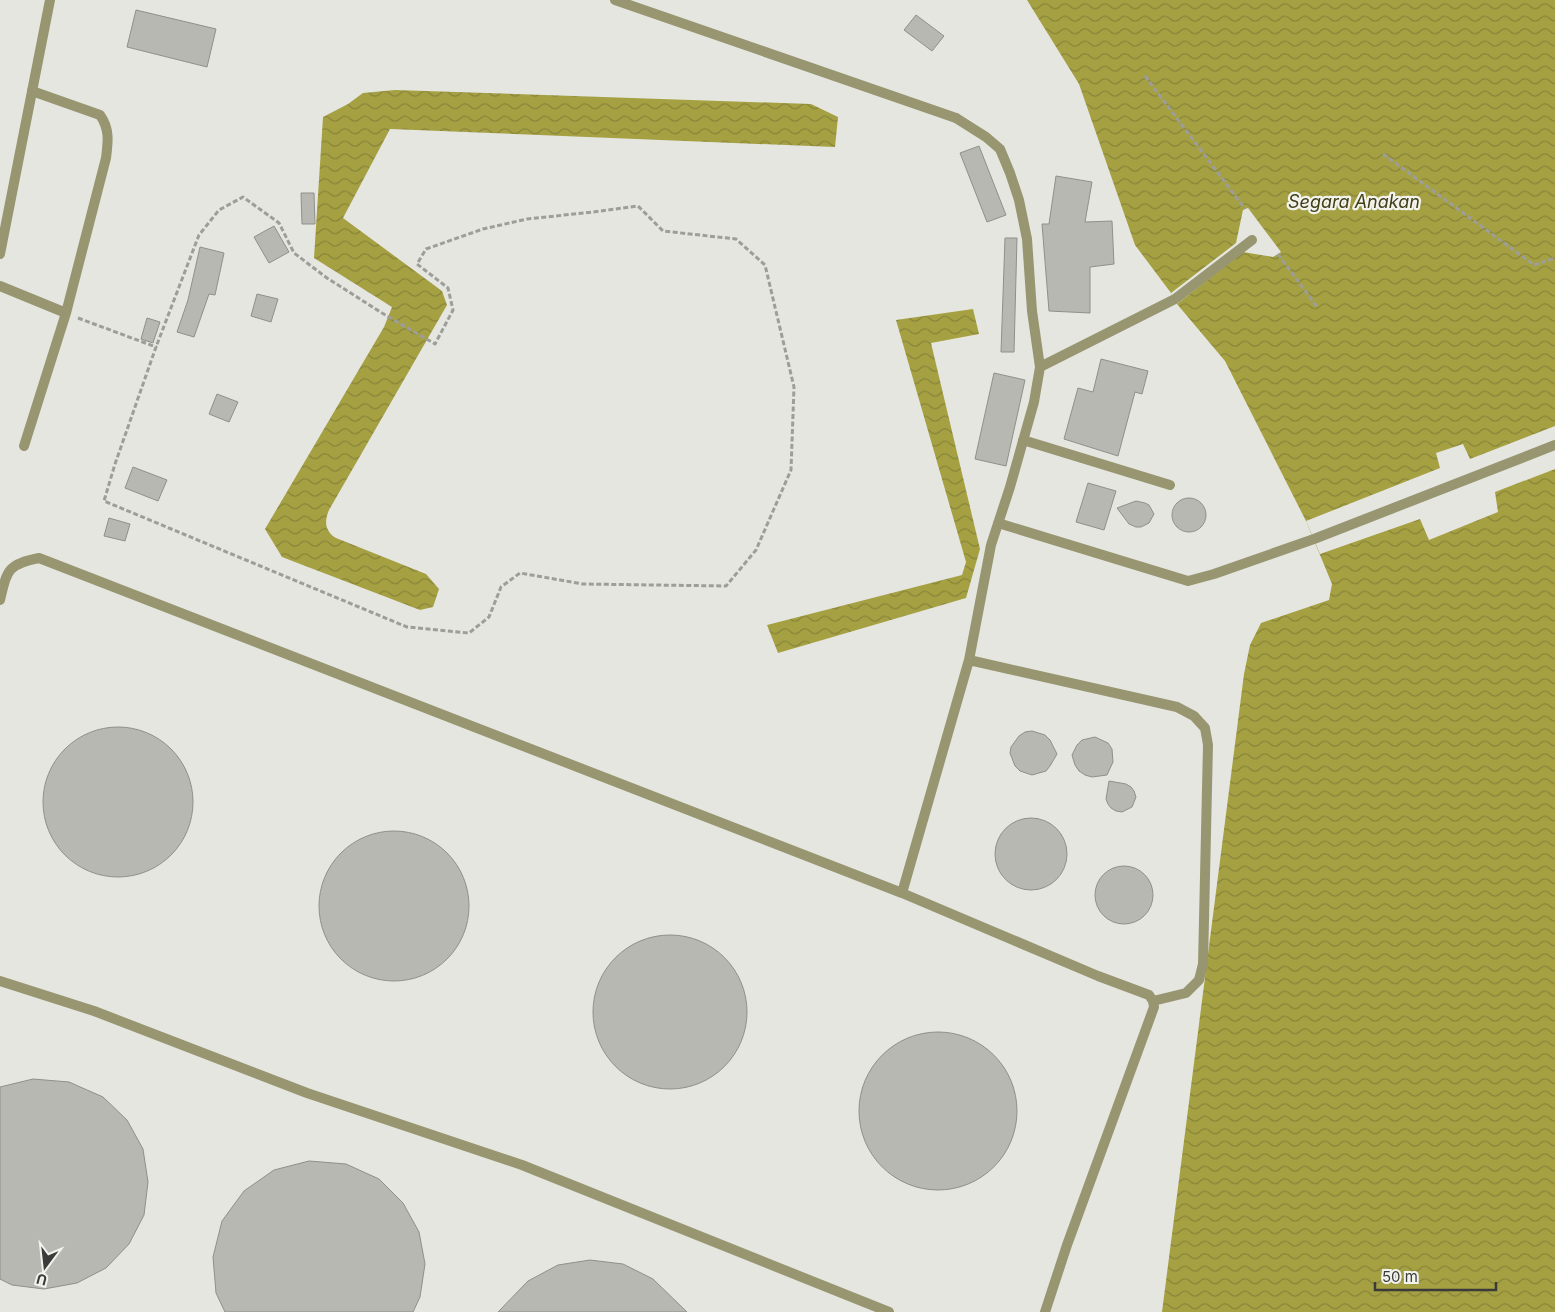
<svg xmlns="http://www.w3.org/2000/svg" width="1555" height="1312" viewBox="0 0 1555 1312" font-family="Inter,sans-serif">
  <defs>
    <pattern id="water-waves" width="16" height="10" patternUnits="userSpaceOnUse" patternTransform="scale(1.25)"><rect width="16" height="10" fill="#a5a143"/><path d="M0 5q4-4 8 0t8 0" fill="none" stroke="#888439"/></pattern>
  </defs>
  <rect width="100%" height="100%" fill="#e6e6e1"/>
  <!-- water -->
  <path fill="url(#water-waves)" d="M1027,0h528v1312h-393l82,-638 6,-29 11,-22 68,-23 3,-16 -26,-63 -81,-160 -48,-57 -6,-11 -36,-48 -56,-161z
    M395,90l416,14 27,13 -3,30 -445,-18 -47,89 99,73 5,14 -118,205c-5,12 -4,21 7,28l90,36 13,15 -6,18 -13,3 -138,-53 -17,-28 119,-202 8,-20 -78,-49 9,-141 25,-13 15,-11z
    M973,309l6,25 -48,9 49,206 -14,49 -188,55 -11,-28 195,-50 4,-13 -70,-242z"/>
  <!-- pier -->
  <path fill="#e6e6e1" d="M1248,208l33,44 -8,5 -30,-5 -66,52 -6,-11 65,-50 7,-33z
    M1555,426v43l-60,23 3,20 -69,28 -9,-21 -100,35 -14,-33 134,-53 -4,-15 27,-9 7,15z"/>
  <!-- building -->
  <path fill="#b8b8b3" stroke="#8f8f8b" d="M136,10l80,19 -9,38 -80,-20z
    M916,15l28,21 -12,15 -28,-21z
    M979,146l27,69 -19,7 -27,-69z
    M1056,176l36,6 -7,40 27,-1 2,43 -24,3v46l-41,-2 -7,-87h7z
    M301,193h13l1,31h-13z
    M274,226l15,26 -20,11 -15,-26z
    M1005,238h12l-3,114h-13z
    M200,247l24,6 -9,42 -6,-1 -15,43 -17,-5 11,-32z
    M257,294l21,5 -7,23 -20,-6z
    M147,318l13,4 -7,21 -12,-4z
    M1101,359l47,12 -6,23 -7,-2 -17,64 -54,-17 14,-51 15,4z
    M994,373l31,7 -19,86 -31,-7z
    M217,394l21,8 -9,20 -20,-8z
    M133,467l34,13 -9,21 -33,-13z
    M1088,483l28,8 -12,39 -28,-8z
    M1172 515a17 17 0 1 1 34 0a17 17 0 1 1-34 0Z
    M1136,501l9,2 4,2 5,9 -5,9 -8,4h-5l-7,-3 -12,-16z
    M109,518l21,6 -5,17 -21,-5z
    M43 802a75 75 0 1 1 150 0a75 75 0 1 1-150 0Z
    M1032,731l13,4 5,5 7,14 -7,12 -4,5 -14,4 -12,-4 -5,-5 -5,-13 1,-6 8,-11 6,-4z
    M1095,737l13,6 4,6 1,13 -6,13 -15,2 -7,-2 -6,-4 -4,-6 -3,-10 5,-10 5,-5z
    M1109,781l17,3 5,3 3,4 2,6 -4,10 -10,5 -6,-1 -5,-3 -3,-4 -2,-5z
    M995 854a36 36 0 1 1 72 0a36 36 0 1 1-72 0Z
    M319 906a75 75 0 1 1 150 0a75 75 0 1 1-150 0Z
    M1095 895a29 29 0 1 1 58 0a29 29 0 1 1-58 0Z
    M593 1012a77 77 0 1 1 154 0a77 77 0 1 1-154 0Z
    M859 1111a79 79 0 1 1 158 0a79 79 0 1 1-158 0Z
    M33,1079l36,3 34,15 24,23 16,29 5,33 -4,33 -15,29 -23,24 -29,15 -33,6 -32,-4 -12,-6v-192z
    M309,1161l37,3 33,15 24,24 16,29 6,32 -5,33 -7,15h-188l-9,-19 -3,-36 9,-36 22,-30 30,-21z
    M590,1260l33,4 30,15 34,33h-189l30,-31 30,-16z"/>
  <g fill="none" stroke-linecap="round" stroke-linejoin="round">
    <!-- path -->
    <path stroke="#9d9d99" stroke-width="3" stroke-dasharray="5 2.5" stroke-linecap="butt" d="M1145,76l100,133
      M1383,154l151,111 21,-7
      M1278,254l39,53
      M78,318l78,29 -41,117 -11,37 303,126 62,6 20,-16 12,-30 19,-14 63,11 143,2 30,-36 35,-80 3,-83 -29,-122 -29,-26 -73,-8 -25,-25 -45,6 -66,7 -44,10 -57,20 -9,15 31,24 5,22 -18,34 -53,-31 -55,-35 -33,-25 -15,-30 -36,-26 -24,13 -20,25 -43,112"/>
    <!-- lane -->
    <path stroke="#979671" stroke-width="10" d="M0,286l66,27
      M1040,367l135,-68 77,-59
      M1023,440l147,45
      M24,446l42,-133 40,-155c2,-16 4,-29 -6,-43l-68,-24
      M998,523l190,58 26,-7 100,-35 241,-94
      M0,600c7,-29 7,-36 39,-42l863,335 196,83 51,19 4,6 1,6 -87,238 -22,67
      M969,660l208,47 17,9 11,12 3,17 -5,219 -4,16 -13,13 -33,8
      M902,893l67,-233 22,-115 19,-58 24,-85 6,-35 -8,-56 -5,-72 -8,-39 -9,-27 -10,-24 -14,-12 -30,-19
      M0,981l94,30 213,82 215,72 367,147"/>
    <!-- street -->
    <path stroke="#979671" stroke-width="10" d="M615,0l341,118
      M0,254l50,-254"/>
  </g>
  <g text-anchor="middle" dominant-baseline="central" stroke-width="4.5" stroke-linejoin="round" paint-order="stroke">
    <!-- water labels -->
    <g font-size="18" font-style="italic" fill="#424018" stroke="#f3f3ee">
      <text x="1354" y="201">Segara Anakan</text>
    </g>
  </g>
  <!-- north arrow -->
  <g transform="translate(45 1267) rotate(195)" stroke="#f3f3ee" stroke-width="4" paint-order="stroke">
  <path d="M0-4L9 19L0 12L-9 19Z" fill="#3b3b39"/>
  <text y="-8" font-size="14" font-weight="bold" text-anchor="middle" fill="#3b3b39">U</text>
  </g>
  <!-- scale -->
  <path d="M1375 1282v8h121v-8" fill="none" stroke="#3b3b39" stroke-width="2.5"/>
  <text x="1382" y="1282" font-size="15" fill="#3b3b39" stroke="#f3f3ee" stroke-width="4" paint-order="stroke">50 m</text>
</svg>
